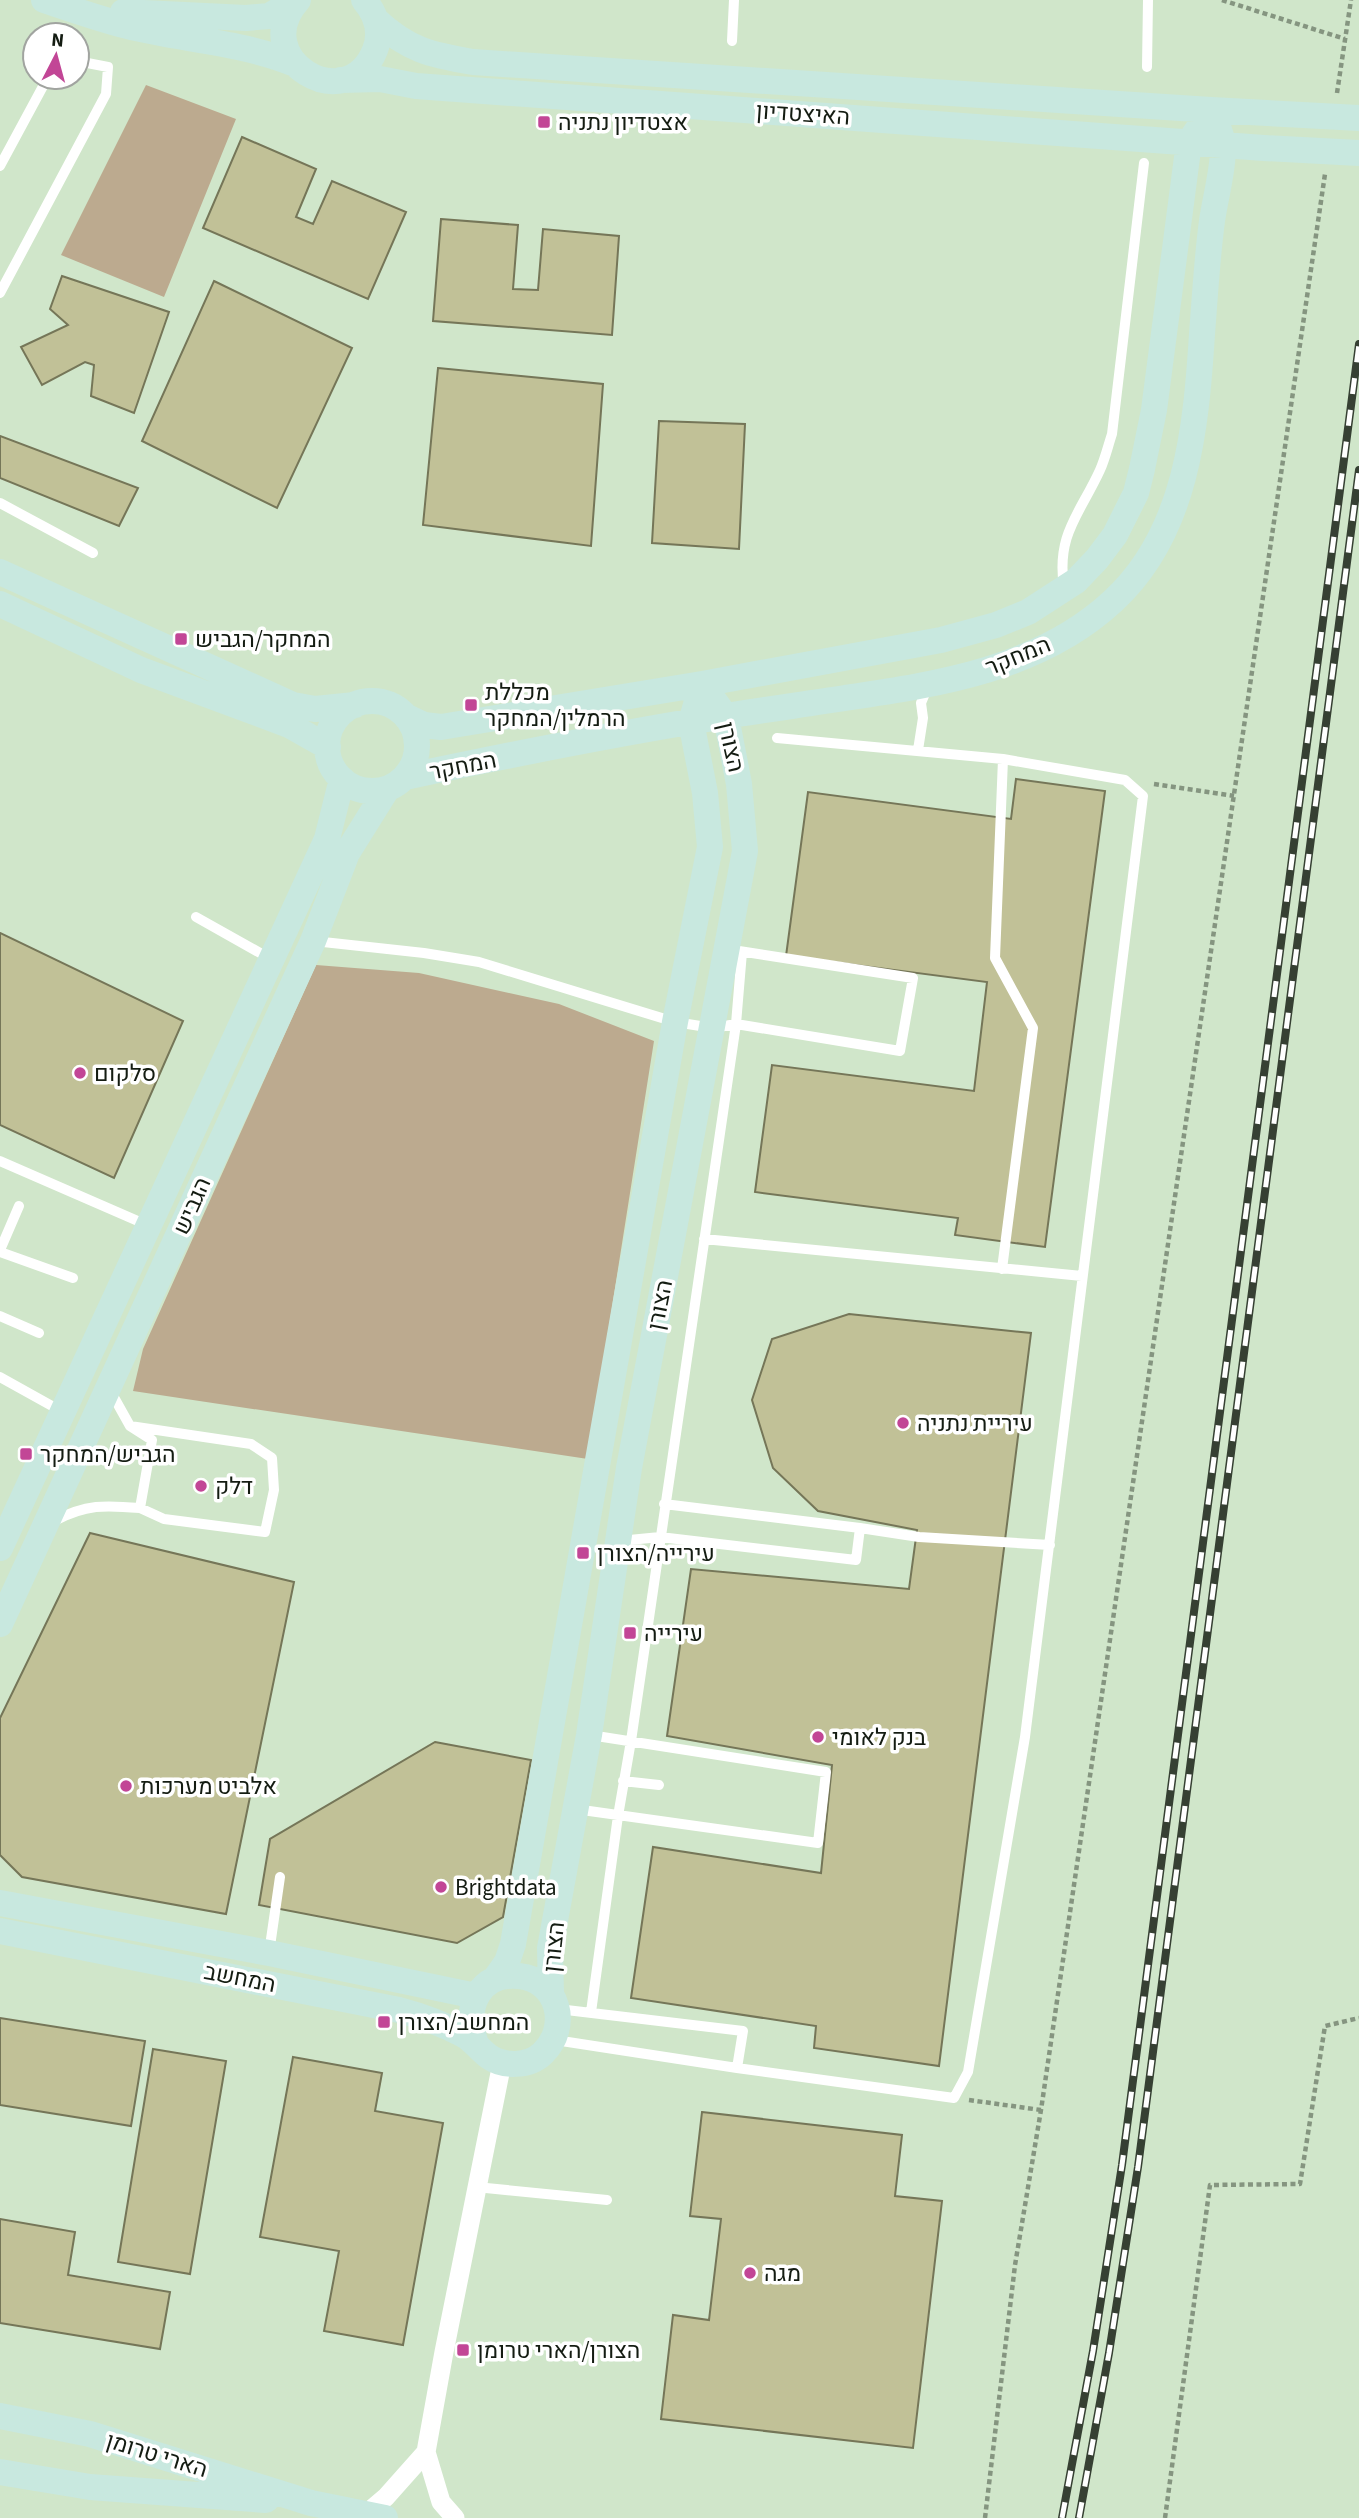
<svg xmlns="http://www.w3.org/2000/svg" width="1359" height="2518" viewBox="0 0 1359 2518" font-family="'Source Sans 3',Heebo,sans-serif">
  <rect width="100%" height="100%" fill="#d0e6ca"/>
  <!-- green -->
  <path fill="#bcaa8f" d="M146,85l90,34 -72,178 -103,-42z
    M316,965l103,8 140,31 95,37 -66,418 -455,-68 10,-42z"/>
  <!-- building -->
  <path fill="#c1c197" stroke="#757658" stroke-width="2" d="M242,137l74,32 -20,48 17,7 19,-43 74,31 -38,87 -165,-71z
    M441,219l77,6 -5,64 25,1 5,-61 76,7 -7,99 -179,-14z
    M62,276l107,36 -35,101 -43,-17 3,-31 -9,-3 -43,23 -21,-38 47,-22 -18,-16z
    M214,281l138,67 -75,160 -135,-67z
    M438,368l165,16 -12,162 -168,-21z
    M659,421l86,3 -6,125 -87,-6z
    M0,436l138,52 -19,38 -119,-48z
    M1016,779l89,12 -60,456 -90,-12 3,-17 -203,-26 17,-127 202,26 13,-109 -201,-26 22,-164 203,27z
    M0,933l183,88 -69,157 -114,-53z
    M849,1314l182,19 -92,733 -125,-18 2,-22 -185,-28 22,-151 168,26 11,-108 -165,-29 24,-167 218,20 8,-59 -99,-19 -45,-43 -21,-68 20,-61z
    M90,1533l204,49 -68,332 -204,-37 -22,-22v-137z
    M435,1742l96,18 -28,157 -46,26 -198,-38 11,-66z
    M0,2018l145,23 -14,85 -131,-21z
    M153,2049l73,12 -36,213 -72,-12z
    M293,2057l89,16 -7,38 68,12 -40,222 -79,-14 15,-80 -79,-14z
    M702,2112l200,23 -7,61 47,5 -29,247 -252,-29 12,-104 36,5 12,-101 -31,-3z
    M0,2219l75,13 -7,43 102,17 -10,57 -160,-26z"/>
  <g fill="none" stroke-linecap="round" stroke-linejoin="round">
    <!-- path -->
    <path stroke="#859580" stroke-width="4.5" stroke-dasharray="5 3.5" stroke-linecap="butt" d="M1222,0l123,39
      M1337,93l14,-93
      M1154,784l80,12
      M969,2100l72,10
      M985,2518l30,-253 26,-155 284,-1936
      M1165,2518l45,-333 90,-1 25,-158 34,-8"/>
    <!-- lane -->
    <path stroke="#fff" stroke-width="10" d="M732,41l2,-41
      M1147,67l1,-67
      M0,166l48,-89
      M0,293l106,-199 2,-27 -31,-6
      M0,503l93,50
      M1064,587c-8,-53 16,-73 36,-117 5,-11 8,-24 12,-36l32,-271
      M918,750l5,-32 -2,-15 7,-17
      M196,917l73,41
      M314,941l110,12 55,9 196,60 38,6 23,-4 164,27 13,-73 -174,-27
      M0,1161l147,64
      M704,1239l378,37
      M0,1250l19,-44
      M0,1252l73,26
      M1002,1269l31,-241 -38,-70 8,-199
      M0,1316l39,17
      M0,1377l61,34
      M130,1426l121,18 21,14 2,32 -9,42 -101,-13 -24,-11
      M54,1521c32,-17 51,-16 86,-13l12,-68 -22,-14 -19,-34
      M860,1528l59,9 131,8
      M619,1541l41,-4 196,23 4,-32 -196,-24
      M623,1781l36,4
      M575,1809l243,34 8,-71 -236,-37
      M269,1953l11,-76
      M591,2012l27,-196 13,-75 105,-717 6,-72
      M555,2040l182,28 6,-37 -185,-22
      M737,2068l217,30 14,-26 57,-335 118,-941 -18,-16 -122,-21 -226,-21
      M476,2187l131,13"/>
    <!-- street -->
    <path stroke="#fff" stroke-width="19" d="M366,2514l20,-17 40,-45
      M455,2518l-14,-16 -15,-50 18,-100 58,-289"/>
    <!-- secondary -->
    <path stroke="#c8e8df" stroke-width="26" d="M44,0c27,9 55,19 83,26 55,14 115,16 168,38
      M298,0c-52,58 49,120 77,50 7,-18 1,-36 -11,-50
      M123,12l123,6 23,-2 27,-16
      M376,20c32,30 55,35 97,42l738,48 148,8
      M341,80l39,-1 36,7 848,62 95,5
      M0,572l293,133 22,4 40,-4
      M0,604l141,66 148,55 39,22
      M327 746a45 45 0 1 1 90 0a45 45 0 1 1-90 0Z
      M407,717l17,8 17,2 261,-43 239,-44 55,-15 32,-13 48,-31 21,-22 18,-24 21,-42 6,-24 12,-59 35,-268 22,-32
      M405,777c94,-20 189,-39 284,-55 52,-9 104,-16 156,-24 94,-14 195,-29 268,-97 74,-68 83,-173 89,-267 3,-38 5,-76 10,-113 3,-22 12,-54 11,-75 0,-11 -8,-25 -12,-36
      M0,1548l327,-709 15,-60
      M0,1624l313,-683 34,-88 40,-64
      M0,1903l269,50 207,43
      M0,1931l399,79c23,6 44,14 65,25 10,6 15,14 24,21 15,11 41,11 55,-3 27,-26 16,-73 -24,-77 -40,-4 -55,31 -44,65
      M495,1979l12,-17 6,-18 162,-922 35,-175 -5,-54 -14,-71 11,-38
      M551,1994l-1,-46 39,-213 40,-267 116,-617 -6,-67 -13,-67 -24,-33
      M0,2416l90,18 221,69 74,15
      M0,2472l90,15 176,13"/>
    <defs>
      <path id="rail" d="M1062,2518l31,-167 29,-186 237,-1821
        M1079,2518l30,-165 29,-186 221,-1697"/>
    </defs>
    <!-- rail casing -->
    <use href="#rail" stroke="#364033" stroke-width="8"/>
    <!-- rail -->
    <use href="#rail" stroke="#fff" stroke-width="5" stroke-dasharray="16" stroke-linecap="butt"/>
  </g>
  <!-- markers -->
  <g fill="#c24696" stroke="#fff" stroke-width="2.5">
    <rect x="537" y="115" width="14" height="14" rx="3.5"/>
    <rect x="174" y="632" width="14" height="14" rx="3.5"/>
    <rect x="464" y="698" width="14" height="14" rx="3.5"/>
    <circle cx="80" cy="1073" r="7"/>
    <circle cx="903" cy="1423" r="7"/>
    <rect x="19" y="1447" width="14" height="14" rx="3.5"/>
    <circle cx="201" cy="1486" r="7"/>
    <rect x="576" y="1546" width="14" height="14" rx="3.5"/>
    <rect x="623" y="1626" width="14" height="14" rx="3.5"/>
    <circle cx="818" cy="1737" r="7"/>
    <circle cx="126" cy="1786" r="7"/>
    <circle cx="441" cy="1887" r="7"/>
    <rect x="377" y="2015" width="14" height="14" rx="3.5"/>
    <circle cx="750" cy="2273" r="7"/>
    <rect x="456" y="2343" width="14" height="14" rx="3.5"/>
  </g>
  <g text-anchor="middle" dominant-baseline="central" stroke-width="7" stroke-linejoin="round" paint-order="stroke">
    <!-- street labels -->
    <g font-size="23" fill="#141c12" stroke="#fff">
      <text transform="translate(803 114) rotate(4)">האיצטדיון</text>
      <text transform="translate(1018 656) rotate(-22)">המחקר</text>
      <text transform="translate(731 747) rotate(77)">הצורן</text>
      <text transform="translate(463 766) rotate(-11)">המחקר</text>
      <text transform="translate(192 1206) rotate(-66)">הגביש</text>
      <text transform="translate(660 1305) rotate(-79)">הצורן</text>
      <text transform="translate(554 1947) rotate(-84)">הצורן</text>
      <text transform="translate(240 1978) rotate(11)">המחשב</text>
      <text transform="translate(157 2455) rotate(17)">הארי טרומן</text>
    </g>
    <!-- poi labels -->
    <g font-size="23" fill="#141c12" stroke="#fff" text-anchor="start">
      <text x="558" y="122">אצטדיון נתניה</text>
      <text x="195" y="639">המחקר/הגביש</text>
      <text x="485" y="692">מכללת<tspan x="485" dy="26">הרמלין/המחקר</tspan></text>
      <text x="94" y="1073">סלקום</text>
      <text x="917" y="1423">עיריית נתניה</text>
      <text x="40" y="1454">הגביש/המחקר</text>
      <text x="215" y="1486">דלק</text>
      <text x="597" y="1553">עירייה/הצורן</text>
      <text x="644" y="1633">עירייה</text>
      <text x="832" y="1737">בנק לאומי</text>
      <text x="140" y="1786">אלביט מערכות</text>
      <text x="455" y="1887">Brightdata</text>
      <text x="398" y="2022">המחשב/הצורן</text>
      <text x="764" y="2273">מגה</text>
      <text x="477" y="2350">הצורן/הארי טרומן</text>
    </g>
  </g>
  <!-- north arrow -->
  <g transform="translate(56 56) rotate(6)"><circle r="33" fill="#ffffff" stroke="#a1a4a0" stroke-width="2"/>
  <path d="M0-5L12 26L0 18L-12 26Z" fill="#c24696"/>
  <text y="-10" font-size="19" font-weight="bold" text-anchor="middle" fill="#141c12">N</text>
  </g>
</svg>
